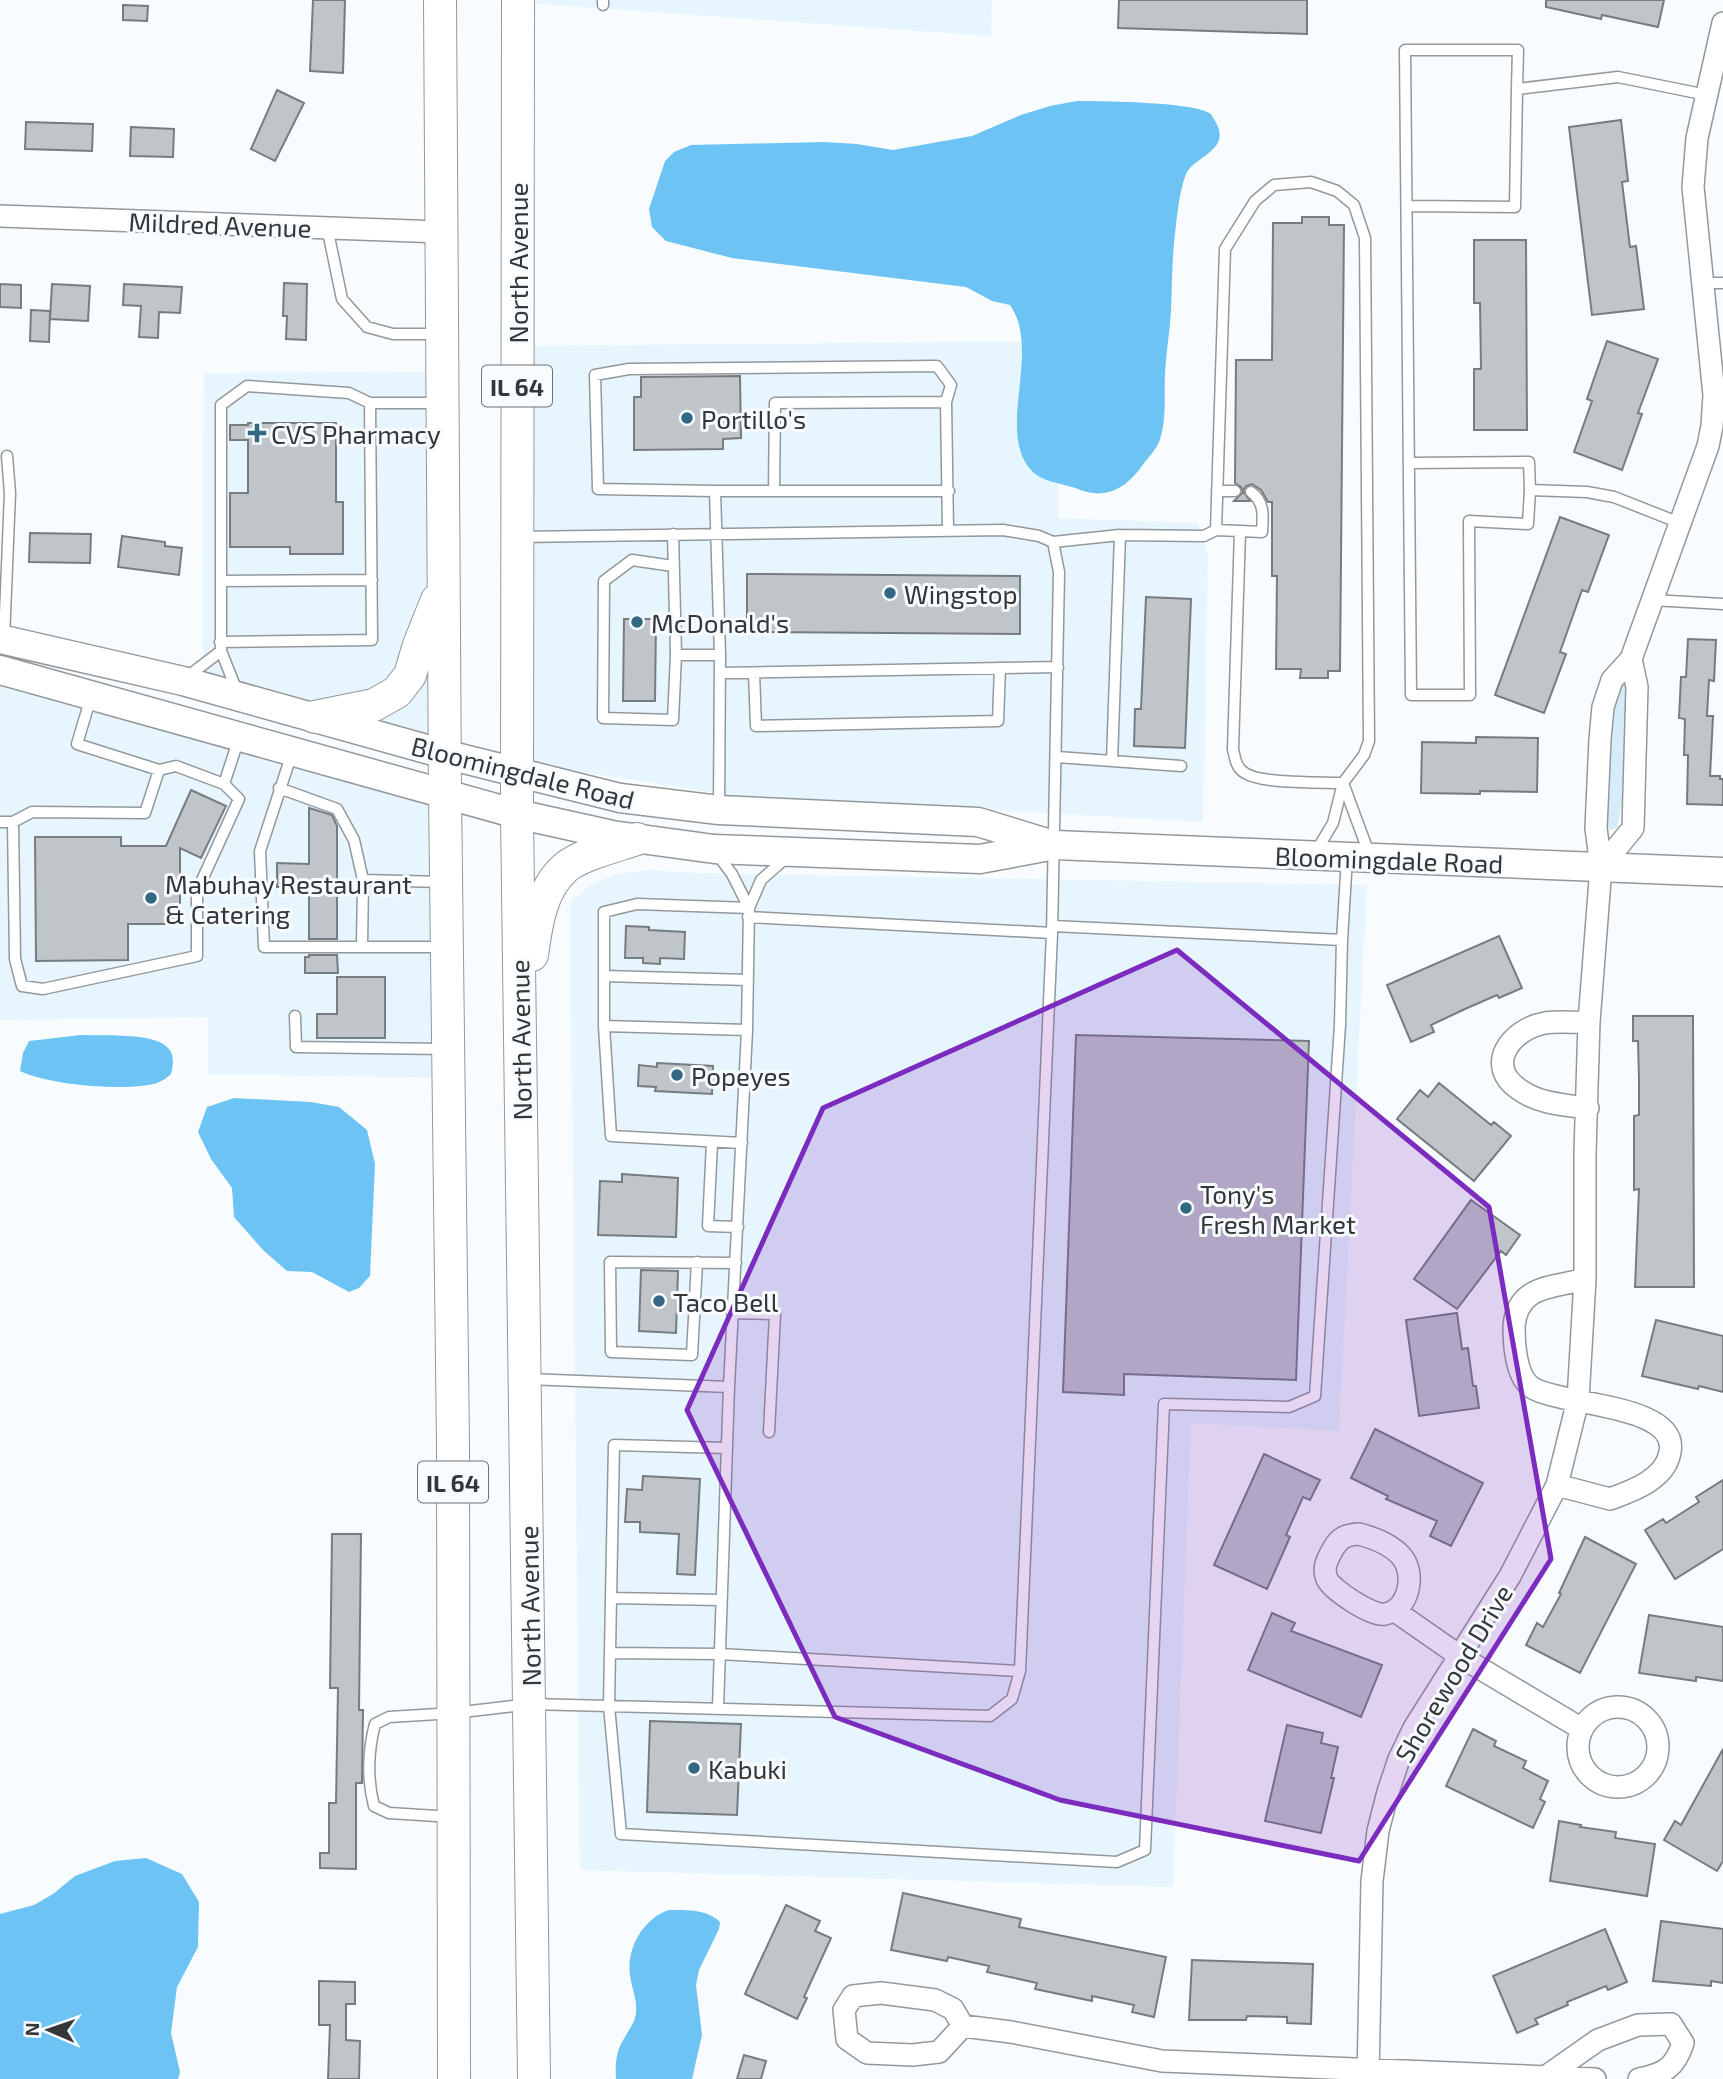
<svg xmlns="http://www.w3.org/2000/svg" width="1723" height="2079" viewBox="0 0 1723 2079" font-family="'Exo 2',sans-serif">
  <rect width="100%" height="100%" fill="#f8fcfe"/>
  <!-- built -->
  <path fill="#e7f5fe" d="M525,0h467l-1,36 -466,-33z
    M1060,341l-2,177 140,5 10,33 -5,266 -467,-26 -212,-33 -1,-417z
    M435,372l3,373 -235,-72 1,-300z
    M0,682l439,120 4,276 -235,-4v-57l-208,3z
    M650,870l45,3 672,12 -28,546 -148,-8 -18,464 -593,-17 -10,-968 19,-16 27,-12z"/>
  <!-- green -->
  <path fill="#d7ecf9" d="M1621,679l7,2 -6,122 -5,25 -7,2 -3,-4 5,-115z"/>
  <!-- water -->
  <path fill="#6dc3f4" d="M1077,101c23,0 115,1 132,12 3,1 4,5 6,8 18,29 -21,35 -29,53 -8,21 -9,46 -12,68 -2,23 -2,45 -3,68 -1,21 -5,42 -6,63 -1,22 2,48 -6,69 -3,7 -10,15 -15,21 -16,24 -37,38 -66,26 -13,-5 -34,-7 -44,-16 -41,-38 9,-121 -24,-168l-18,-4 -26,-14 -234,-29 -66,-17 -14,-14 -3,-18 16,-48 9,-9 17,-7 133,-3 33,2 36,6 79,-14 49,-21 29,-9z
    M81,1035c20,1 74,-3 87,13 7,7 5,18 3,26 -4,4 -9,7 -14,9 -29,9 -109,2 -137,-12l3,-18 6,-12z
    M234,1098l77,4 28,5 28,23 8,34 -5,112 -11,12 -10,4 -37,-20 -25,-1 -24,-21 -29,-33 -2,-29 -21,-29 -13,-27 9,-25z
    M146,1858l36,16 17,28 -1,45 -21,40 -6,46 9,39 -2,7h-178v-165l34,-9 19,-11 22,-18 40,-15z
    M669,1910c17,0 38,-1 51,12l-1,7 -20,41 -3,15 6,50 -10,44h-76c-1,-15 0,-29 9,-42 3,-6 8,-12 10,-19 4,-15 -3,-28 -5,-43 -4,-27 14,-57 39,-65z"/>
  <!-- building -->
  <path fill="#bfc5c9" stroke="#777c80" stroke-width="2" d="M313,0h32l-2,73 -33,-2z
    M1119,0h188v34l-189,-6z
    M1546,0h118l-6,27 -56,-12 -1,4 -55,-12z
    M123,5l25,1 -1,15 -24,-1z
    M277,90l27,13 -29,58 -24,-12z
    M1621,120l7,61 -6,1 8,65 6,-1 8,63 -52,6 -23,-188z
    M26,122l67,2 -1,27 -67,-2z
    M131,127l43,2 -1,28 -43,-1z
    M1302,217h27v8h15l-4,446h-12v7h-28l1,-9h-25l1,-93h-5v-74h-4l-7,-12 -9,-6 -6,2 -3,5 7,10h-16l9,-9 -2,-5 -6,-4 1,-123h36l1,-137h29z
    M1474,240h52l1,190h-53v-61h7l-1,-66h-6z
    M284,283l23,1 -1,56 -20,-1 1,-23h-4z
    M0,284l21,1v23l-21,-1z
    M52,284l38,2 -2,35 -38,-2z
    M124,284l58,3 -2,26 -21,-1 -1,26 -19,-1 2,-31 -18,-1z
    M31,310l19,1 -1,31 -19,-1z
    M1607,341l51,18 -20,54 4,1 -20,56 -48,-18 18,-51 -5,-2z
    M740,376l1,62 -18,1v10l-89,1v-53h7v-20z
    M248,423h88v79h7v52h-53v-7h-60v-54h18v-53h-18v-15h18z
    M1560,517l49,18 -21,57 -6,-2 -22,62 6,2 -22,59 -49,-18z
    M30,533l61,1 -1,29 -61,-1z
    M122,536l43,6v4l17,2 -3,27 -61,-8z
    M747,574l273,2v58l-273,-2z
    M1146,597l45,2 -6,149 -51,-2 1,-37h6z
    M624,619h32l-1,82h-32z
    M1688,639l28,1 -2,41 -5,-1 -2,36h6l-3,60h10v3h3v26l-36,-1 1,-49h-4l1,-36 -6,-1 2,-41h5z
    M1476,737l62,1 -1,54 -57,-1v3l-59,-1 1,-51 54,1z
    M191,790l35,16 -25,52 -21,-10v76h-52v36l-92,1 -1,-124h86v9h45z
    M309,808l23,7 5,11v113h-28v-52h-32v-24l32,1z
    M626,926l23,1v3l36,2 -1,27 -24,-1v6l-17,-1v-5h-18z
    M1499,936l23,52 -23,10 -2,-3 -32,14 -34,16 3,7 -23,10 -24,-57z
    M309,955h28l1,18h-33v-16h4z
    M337,977h48v61h-68v-24h20z
    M1633,1016h60l1,271h-59l4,-98 -5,1v-74l5,-1v-35l-1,-39h-5z
    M1076,1035l233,6 -13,339 -172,-6v21l-61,-3z
    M657,1063l56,3 -1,28 -57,-3 1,-4 -18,-1 1,-21 18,2z
    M1439,1083l52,42 3,-3 17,14 -37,45 -77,-62 23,-29 8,7z
    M622,1174l56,4 -2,59 -78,-2 2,-54 22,1z
    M1471,1200l49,35 -14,20 -5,-4 -44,58 -43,-30z
    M641,1270l37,1 -2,62 -37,-2z
    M1457,1313l5,36 6,-1 5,38h3l3,22 -60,8 -13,-96z
    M1656,1320l67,16v56l-24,-6 -1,3 -56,-13z
    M1375,1429l108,54 -32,63 -21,-10 7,-15 -51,-22 2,-3 -37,-18z
    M1264,1454l56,26 -10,20 -7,-3 -17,38 4,2 -23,52 -53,-24z
    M643,1476l57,3 -5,96 -18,-1 2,-40 -39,-2v-10h-15l2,-33 15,1z
    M1723,1480v69l-48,30 -30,-49 18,-11 3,4 33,-21 -3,-5z
    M332,1534h29l-2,176h4l-1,73h-6v86l-36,-1v-15h9v-50h7l2,-115h-8z
    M1585,1537l51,27 -56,109 -54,-28 11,-22 6,4 18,-33 -2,-1z
    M1272,1613l23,10 -4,8 91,34 -21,52 -113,-47z
    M1649,1615l74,12v54l-27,-4v4l-57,-8z
    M650,1721l91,3 -4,91 -90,-3z
    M1287,1725l36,8 -2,10 17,4 -7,31h3l-13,55 -56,-12z
    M1473,1729l23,12 -2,5 32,15 -3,7 25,13 -8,18 5,3 -12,26 -87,-42z
    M1723,1749v112l-6,10 -53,-31 11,-19 6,4z
    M1559,1821l22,4 -1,2 36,5 -1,6 40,6 -8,52 -97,-15z
    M903,1893l118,26 -2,8 147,30 -12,60 -22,-5 2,-7 -42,-9v5l-57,-12 2,-6 -50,-11 2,-6 -41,-9 -1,4 -56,-11z
    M786,1905l34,16 -5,10 16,7 -27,59 3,1 -10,21 -52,-25z
    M1661,1921l62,8v54l-12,-2v5l-58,-5z
    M1605,1929l22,53 -19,8 -2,-4 -39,16 1,3 -33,14 3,5 -21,9 -24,-57z
    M1192,1960l121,4 -2,60 -24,-1v-6l-40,-1 -1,4h-57z
    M319,1981l36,1v22h-9v36l14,1 -1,38h-31l2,-54h-11z
    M744,2055l22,6 -5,18h-24z"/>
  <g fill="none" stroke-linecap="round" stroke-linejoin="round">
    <defs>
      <path id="lane" d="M603,5v-5
        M1407,206l108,1 2,-118
        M327,227l15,72 25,28 26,7h48
        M1702,283h21
        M1409,463l120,-1 1,28
        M715,491h234
        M774,491l1,-88 171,-1
        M1217,491h18
        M1680,523l-66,-26 -27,-5 -57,-2 -2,34 -59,-3 1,174h-59l-6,-645h113l-1,39 101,-12 89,18
        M1216,530l24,1 -7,218c2,9 3,19 12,24 16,11 76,9 98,10
        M1240,531l22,1c1,-15 3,-30 -11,-40
        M673,534l3,121 -3,65 -70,-2 1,-137 28,-21 41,6
        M1053,542l67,-7 84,1 12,-6 9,-281 30,-48 19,-16 37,-3 26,9 17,14 11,33 4,503 -5,14 -21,28 -10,40 -18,30
        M221,581l151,-1
        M1652,600l71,4
        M4,639l6,-146 -3,-37
        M220,642l152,-2 -2,-237
        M676,655h44
        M720,673l338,-6
        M754,673l2,53 242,-5 2,-53
        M187,677l34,-26
        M237,691l-16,-40v-246l26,-19 102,7 21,10h69
        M292,753l-32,98 4,96h180
        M1057,757l124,9
        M1112,761l8,-226
        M159,770l17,-4 48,18 15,-46
        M1343,783l27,73
        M279,788l58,21 17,31 9,40
        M719,809l1,-154 -5,-164 -117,-2 -3,-114 34,-6 308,-3 14,19 -5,17 2,128
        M0,822h13l19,-10 113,1 14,-43 -82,-26 14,-47
        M13,822l2,137 7,27 21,3 154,-33v-65l42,-92 -15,-15
        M717,854l15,20 17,34
        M748,917l304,16
        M1053,926l289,14
        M362,947l1,-67 80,2
        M604,976l144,4
        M295,1016l1,31 149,2
        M604,1026l143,4
        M712,1142l-4,84 30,1
        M742,1143l-131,-7 -7,-110v-114l33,-8 112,4
        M697,1262l-5,93 -81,-3 -1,-90 126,1
        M732,1313l43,1 -6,118
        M528,1379l201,8 18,-357 2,-122 12,-28 26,-23
        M611,1598l3,-153 113,3
        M721,1600l-110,-2 -2,108 12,128 496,28 28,-12 19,-446 125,3 26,-11 25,-371 2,-85 5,-82
        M610,1653l110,1 300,17
        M718,1708l11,-321
        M452,1817l-63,-4 -15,-7c-7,-26 -6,-56 1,-82l14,-7 65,-4 76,-9 460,12 22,-17 8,-28 32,-738 7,-361 -6,-30 -14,-6 -36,-6 -484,7"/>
      <path id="street" d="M0,216l441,16
        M1601,867l32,-39 4,-141 -6,-28
        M1588,1108c-23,-3 -48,-4 -68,-18 -37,-24 -9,-61 25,-67 14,-2 30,0 44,-1
        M1557,1485l53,14c22,-8 56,-20 60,-47 9,-49 -112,-46 -139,-65 -15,-11 -17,-42 -17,-60 3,-43 40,-39 71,-48
        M1359,1534c15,4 33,11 43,23 14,17 7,53 -17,57 -12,3 -53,-24 -58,-35 -5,-11 1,-21 6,-30 7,-12 13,-14 26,-15z
        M1395,1611l66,46 121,72
        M1578 1747a40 40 0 1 1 80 0a40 40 0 1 1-80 0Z
        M881,1993l54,7 18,9 10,17 -24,26 -27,3 -45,-2 -20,-14 -3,-29 9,-14z
        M963,2026l48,6 151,29 433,18
        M1548,2075l50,-35 40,-15 33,-1 12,19c-8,25 -19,31 -44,36
        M1368,2079l4,-198 6,-50 10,-39 11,-33 15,-31 96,-152 47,-91 21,-85 7,-121v-126l4,-131 12,-155 -5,-39 4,-89 3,-32 9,-27 19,-21 77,-213 4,-20 2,-31 -21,-208 4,-49 26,-115"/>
      <path id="secondary" d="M0,639l183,42 261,73 176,44 99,12 259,12 72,22
        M0,670l517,144 95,21 102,14 266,10 75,-14 668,27"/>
      <path id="primary" d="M440,0l5,792 8,652 1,635
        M518,0l-1,814 17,1265
        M315,717l59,-12 23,-13 13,-17 9,-30 18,-45
        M532,955c4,-30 9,-66 33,-87 16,-14 52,-22 72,-29"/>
    </defs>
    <!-- lane casing -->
    <use href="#lane" stroke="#93989c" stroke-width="13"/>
    <!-- street casing -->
    <use href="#street" stroke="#93989c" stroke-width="24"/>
    <!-- secondary casing -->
    <use href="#secondary" stroke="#93989c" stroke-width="31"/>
    <!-- primary casing -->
    <use href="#primary" stroke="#93989c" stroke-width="34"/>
    <!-- lane -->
    <use href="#lane" stroke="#fff" stroke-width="10"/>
    <!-- street -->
    <use href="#street" stroke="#fff" stroke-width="21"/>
    <!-- secondary -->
    <use href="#secondary" stroke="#fff" stroke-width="28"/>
    <!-- primary -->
    <use href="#primary" stroke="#fff" stroke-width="32"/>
  </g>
  <!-- marked area -->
  <path fill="#7b2cbf" fill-opacity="0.2" stroke="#7b2cbf" stroke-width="5" stroke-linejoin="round" d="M1177,950l312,257 62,352 -192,302 -299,-61 -225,-83 -148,-307 136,-302z"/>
  <!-- markers -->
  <g fill="#346784" stroke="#f8fcfe" stroke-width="2.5">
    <circle cx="687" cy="418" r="7"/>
    <path d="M253.5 422.5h7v7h7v7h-7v7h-7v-7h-7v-7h7z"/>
    <circle cx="890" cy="593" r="7"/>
    <circle cx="637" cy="622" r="7"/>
    <circle cx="151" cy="898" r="7"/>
    <circle cx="677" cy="1075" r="7"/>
    <circle cx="1186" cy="1208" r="7"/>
    <circle cx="659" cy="1301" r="7"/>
    <circle cx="694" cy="1768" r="7"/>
  </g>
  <g text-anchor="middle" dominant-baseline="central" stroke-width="6" stroke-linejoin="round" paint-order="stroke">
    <!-- shield labels -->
    <g fill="#f8fcfe" stroke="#6f7173" stroke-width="2">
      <rect x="482" y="365.5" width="70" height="41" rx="5"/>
      <rect x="418" y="1461.5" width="70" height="41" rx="5"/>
    </g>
    <g font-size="24" font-weight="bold" fill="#343638">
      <text x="517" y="386">IL 64</text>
      <text x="453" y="1482">IL 64</text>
    </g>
    <!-- street labels -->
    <g font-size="26" fill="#343638" stroke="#f8fcfe">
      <text transform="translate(220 224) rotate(2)">Mildred Avenue</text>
      <text transform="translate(517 263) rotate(-90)">North Avenue</text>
      <text transform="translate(523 772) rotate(14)">Bloomingdale Road</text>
      <text transform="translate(1389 859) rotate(2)">Bloomingdale Road</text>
      <text transform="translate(520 1040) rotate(-91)">North Avenue</text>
      <text transform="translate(529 1606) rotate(-91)">North Avenue</text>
      <text transform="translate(1453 1673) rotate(-59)">Shorewood Drive</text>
    </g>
    <!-- poi labels -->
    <g font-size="26" fill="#343638" stroke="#f8fcfe" text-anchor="start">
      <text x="701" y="418">Portillo's</text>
      <text x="271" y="433">CVS Pharmacy</text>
      <text x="904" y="593">Wingstop</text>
      <text x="651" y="622">McDonald's</text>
      <text x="165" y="883">Mabuhay Restaurant<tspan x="165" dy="30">&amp; Catering</tspan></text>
      <text x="691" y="1075">Popeyes</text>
      <text x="1200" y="1193">Tony's<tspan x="1200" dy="30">Fresh Market</tspan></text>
      <text x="673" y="1301">Taco Bell</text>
      <text x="708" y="1768">Kabuki</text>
    </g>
  </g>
  <!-- north arrow -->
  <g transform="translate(49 2030) rotate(272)" stroke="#f8fcfe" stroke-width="5" paint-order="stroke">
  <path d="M0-5L12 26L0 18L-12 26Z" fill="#343638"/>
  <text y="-10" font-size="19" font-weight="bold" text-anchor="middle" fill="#343638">N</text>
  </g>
</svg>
